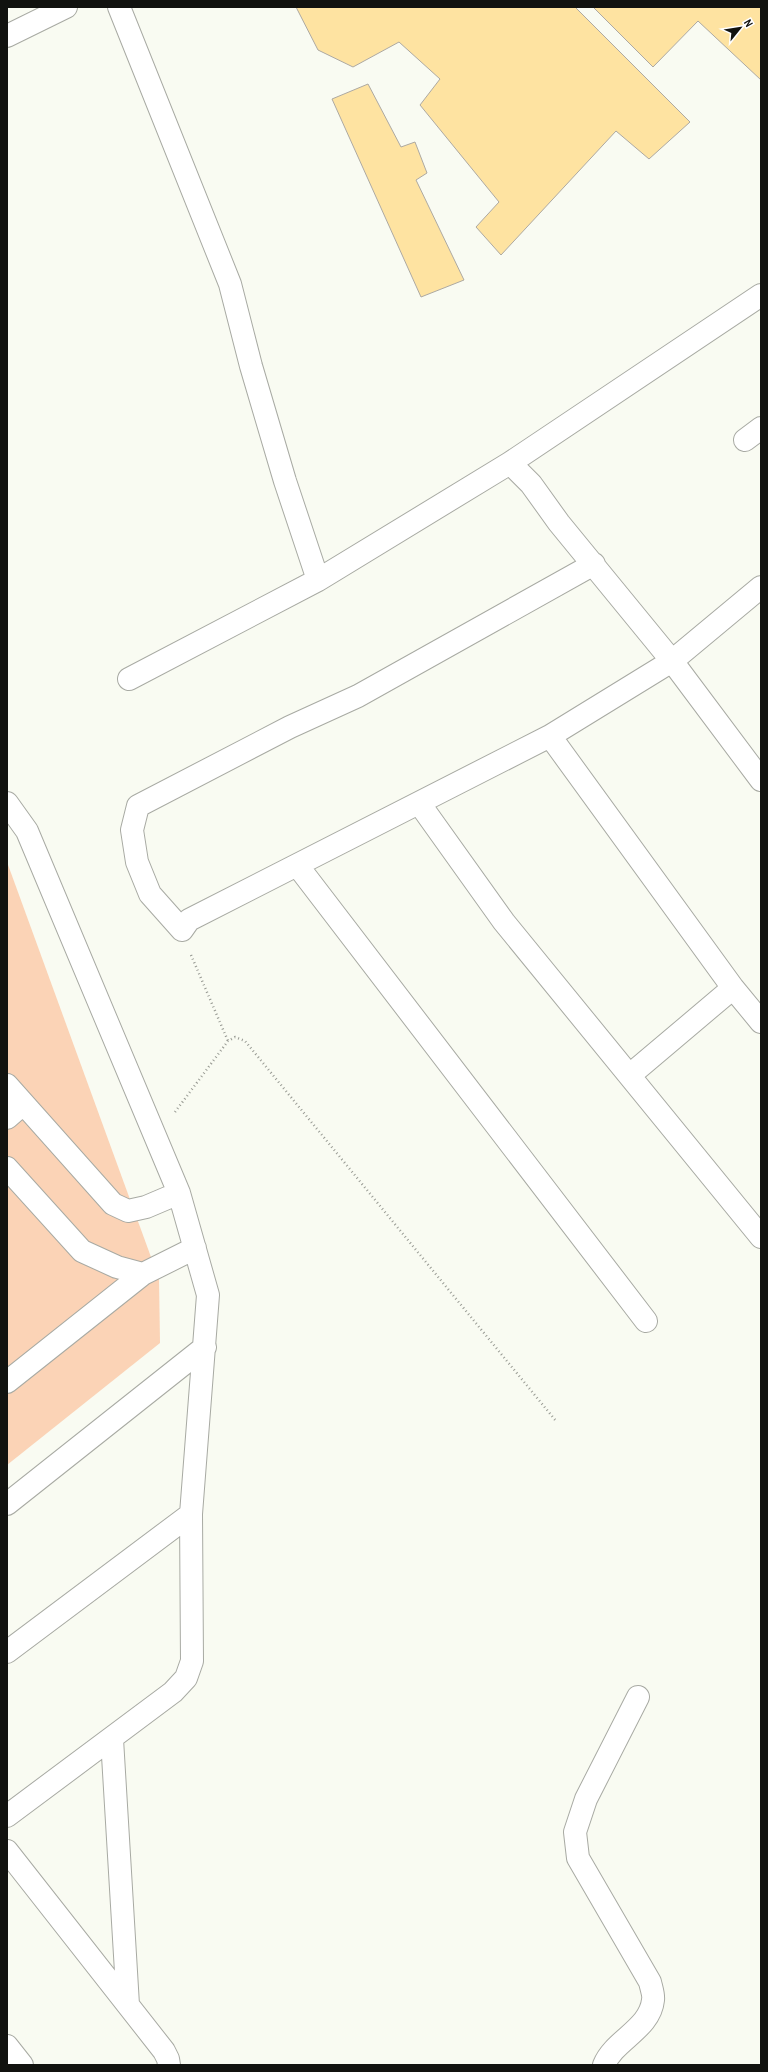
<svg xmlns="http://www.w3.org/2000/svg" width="768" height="2072" viewBox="0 0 768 2072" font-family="'Archivo Narrow',sans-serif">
  <rect width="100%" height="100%" fill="#f9fbf2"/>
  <!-- green -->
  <path fill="#fbd3b6" d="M7,862l152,417 1,64 -153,122z"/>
  <!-- building -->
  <path fill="#fee3a1" stroke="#ada9a2" d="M296,7h279l115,115 -41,37 -33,-28 -115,124 -25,-28 23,-25 -79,-97 20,-26 -41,-37 -46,25 -35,-17z
    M593,7h168v73l-63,-59 -45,46z
    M368,84l33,63 14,-5 12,31 -11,7 48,100 -43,17 -89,-198z"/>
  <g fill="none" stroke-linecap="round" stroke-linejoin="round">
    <defs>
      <path id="minor" d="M119,7l111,277 21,82 34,115 33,99 -189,99
        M7,36l59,-29
        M761,295l-251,168 21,21 28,39 113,138 89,119
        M745,440l16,-12
        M318,580l192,-117
        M761,587l-89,74 -122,75 183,252 28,34
        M550,736l-361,184 -7,10 -32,-36 -13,-32 -5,-32 6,-24 152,-79 68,-31 236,-132
        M7,803l20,28 152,362 29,102 -17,219 1,147 -6,17 -13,14 -166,124
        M419,803l85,119 257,315
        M297,865l349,456
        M630,1075l103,-87
        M7,1085l106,119 15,7 18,-4 33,-14
        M7,1118l16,-14
        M7,1168l75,83 35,16 26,7
        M7,1382l136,-108 52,-26
        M7,1504l198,-157
        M7,1652l184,-138
        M112,1739l16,266
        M7,1851l157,200 4,8 1,6
        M7,2046l15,19
        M604,2065c10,-25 46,-36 49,-65 1,-5 -2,-13 -3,-18l-72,-124 -3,-26 11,-33 52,-102"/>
    </defs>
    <!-- minor casing -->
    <use href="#minor" stroke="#a8aaa3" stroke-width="24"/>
    <!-- path -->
    <path stroke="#999b94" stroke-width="2.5" stroke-dasharray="1 3" stroke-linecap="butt" d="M191,955l37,86
      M175,1112l53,-71 7,-4 10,4 311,380"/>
    <!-- minor -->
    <use href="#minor" stroke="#fff" stroke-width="22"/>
  </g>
  <!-- border -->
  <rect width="768" height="2072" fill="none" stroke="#11120f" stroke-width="16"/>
  <!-- north arrow -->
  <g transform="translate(740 28) rotate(60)" stroke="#ffffff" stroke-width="3" paint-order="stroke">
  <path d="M0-3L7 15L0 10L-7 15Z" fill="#11120f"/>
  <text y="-6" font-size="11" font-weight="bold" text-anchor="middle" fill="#11120f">N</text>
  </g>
</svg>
